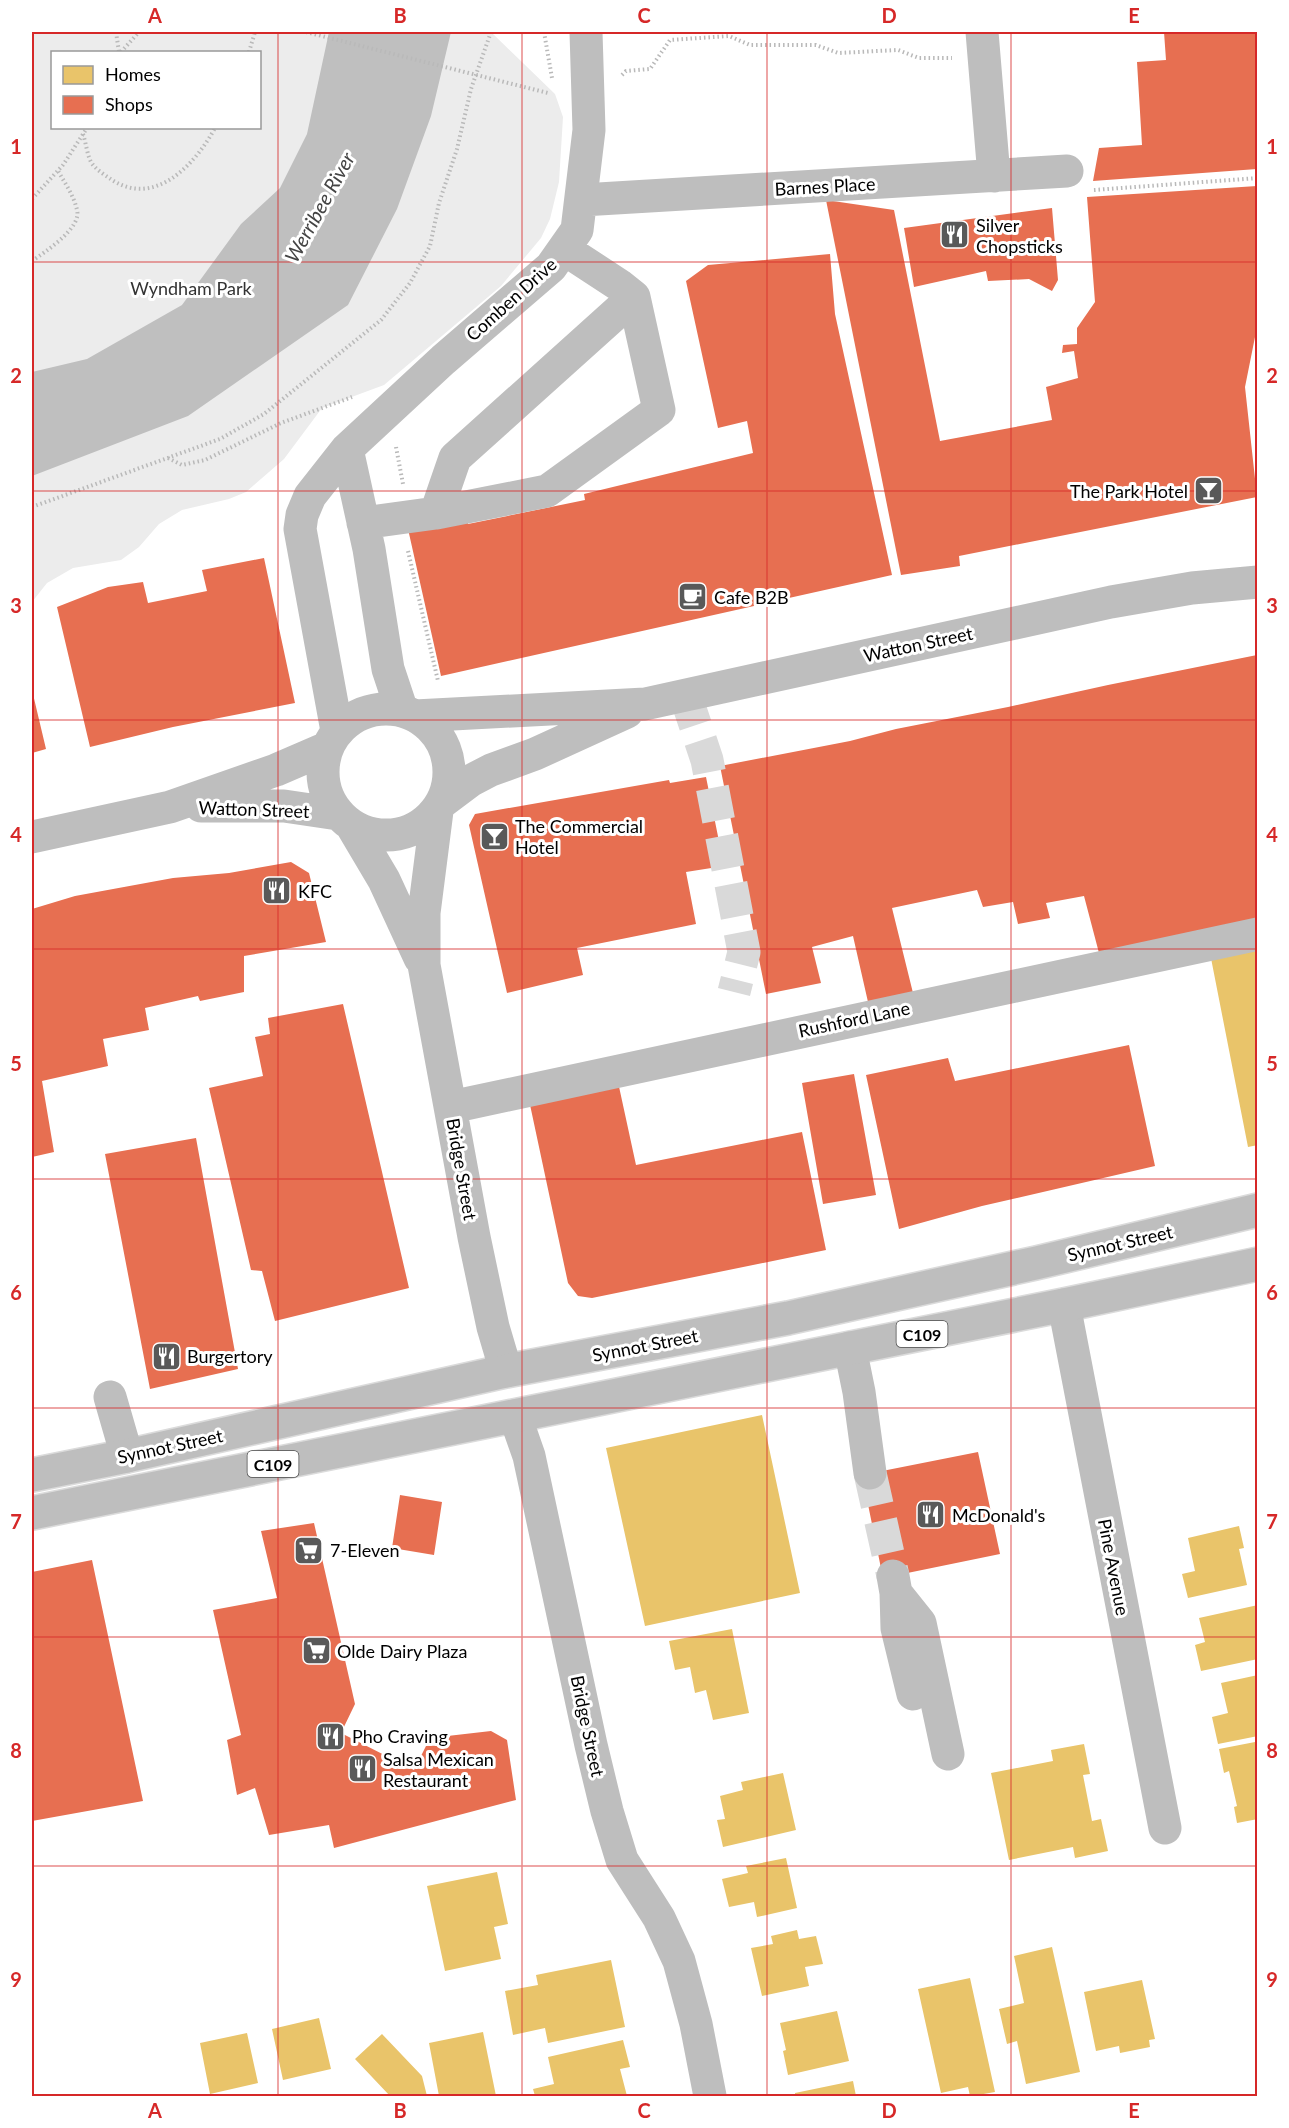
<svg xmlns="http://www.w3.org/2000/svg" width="1289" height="2128" viewBox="0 0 1289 2128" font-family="Lato,sans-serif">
  <rect width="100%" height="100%" fill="#fff"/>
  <!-- green -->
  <path fill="#ececec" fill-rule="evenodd" d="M32,32h459l64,62 8,23 -4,65 -9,37 -9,19 -40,48 -117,99 -62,23 -38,51 -38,33 -17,7 -47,11 -23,14 -20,23 -18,13 -48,8 -26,15 -15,19zM52,52h208v76h-208z"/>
  <!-- water -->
  <path fill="#bfbfbf" d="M329,32h122l-20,84 -34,93 -49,96 -160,111 -156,60v-104l55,-13 95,-54 59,-81 39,-36 27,-54z"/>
  <!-- homes -->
  <path fill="#e9c46a" d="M1258,939v206l-10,2 -39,-199z
    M762,1415l38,178 -155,33 -39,-178z
    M1239,1526l5,22 -5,1 8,36 -59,13 -6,-24 13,-3 -7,-33z
    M1258,1605v54l-57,12 -6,-26 10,-3 -6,-24z
    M732,1629l17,84 -36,7 -7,-30 -11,3 -5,-26 -15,3 -6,-29z
    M1258,1675v61l-40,8 -6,-27 16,-4 -7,-30z
    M1255,1742l3,10v67l-21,4 -3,-16 3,-1 -8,-35 -5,2 -5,-24z
    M1084,1744l6,30 -7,1 9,46 9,-2 7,32 -33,7 -2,-11 -64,13 -18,-87 62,-12 -2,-11z
    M783,1773l13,57 -73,17 -6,-27 8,-1 -5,-23 23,-6 -2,-8z
    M786,1858l11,50 -40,9 -3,-15 -25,5 -7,-28 26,-6 -2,-7z
    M497,1872l11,52 -14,3 7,32 -56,12 -18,-85z
    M797,1930l2,9 17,-3 7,28 -18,3 4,19 -47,10 -11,-48 22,-4 -2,-8z
    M1052,1947l28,125 -54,12 -9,-43 -10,3 -8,-35 25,-6 -10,-47z
    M611,1960l14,67 -77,16 -3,-15 -32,7 -8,-44 33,-6 -2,-10z
    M970,1978l25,114 -23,4h-2l-2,-9 -27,6 -23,-104z
    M1142,1980l13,59 -6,1 1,7 -30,6 -1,-7 -23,5 -12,-59z
    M837,2011l12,50 -61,14 -5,-24 3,-1 -6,-27z
    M319,2018l12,51 -48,11 -11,-51z
    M483,2032l13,64h-57l-10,-53z
    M247,2033l11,50 -48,11 -10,-51z
    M382,2034l40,42 5,20h-37l-35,-37z
    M623,2040l7,27 -10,2 7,27h-92l-2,-7 21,-5 -6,-27z
    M853,2081l3,15h-61v-3z"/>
  <!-- shops -->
  <path fill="#e76f51" d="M1164,32h93v137l-164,12 6,-33 43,-3 -5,-83 29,-2z
    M1257,186v141l-12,60 12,110 -298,59 1,10 -59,9 -75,-375 68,10 46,231 112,-21 -6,-33 32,-9 -4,-27 -12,2 1,-8 14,-1v-16l18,-26 -8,-105z
    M1052,208l6,72 -6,11 -23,-12 -41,2 -2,-10 -72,16 -10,-59z
    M830,254l5,60 57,261 -451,101 -33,-147 58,-12 2,7 117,-24 -1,-6 169,-41 -6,-32 -29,7 -32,-147 22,-16z
    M264,558l31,145 -122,24 -83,20 -33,-140 51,-20 35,-5 5,21 59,-12 -5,-21z
    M1257,655v264l-158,34 -15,-57 -38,7 4,15 -32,6 -5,-22 -30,5 -6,-17 -85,18 21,85 -45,9 -15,-66 -41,11 9,36 -55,11 -46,-228 130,-25 46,-12 112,-22 100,-22z
    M32,690l14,59 -14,4z
    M706,777l18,89 -38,6 10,52 -119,24 6,27 -76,18 -38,-168 6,-11 194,-34 1,3z
    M291,862l18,11 17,69 -82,14v36l-44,9 -2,-5 -53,12 4,22 -46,9 5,27 -66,15 12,71 -22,5v-248l43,-13 98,-18 56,-5z
    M343,1004l66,284 -134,33 -13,-50 -11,-1 -42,-182 54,-12 -8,-39 15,-3 -2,-16z
    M1129,1045l26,121 -173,40 -83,23 -33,-154 82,-17 7,23z
    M854,1074l22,121 -53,9 -21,-121z
    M618,1082l18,83 166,-33 24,118 -234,48 -14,-2 -10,-13 -39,-183z
    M196,1138l42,231 -88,20 -45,-235z
    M978,1452l22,102 -117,24 -21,-103z
    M400,1495l42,7 -8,53 -42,-7z
    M314,1523l41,181 -14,29 73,37 16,-32 61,-7 16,9 9,60 -182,48 -5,-23 -60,10 -14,-47 -18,7 -10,-55 14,-5 -28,-125 64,-12 -16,-67z
    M92,1560l51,241 -111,20v-249z"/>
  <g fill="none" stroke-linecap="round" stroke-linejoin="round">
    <!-- minor-tunnel -->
    <path stroke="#d9d9d9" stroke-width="33" stroke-dasharray="33 16" stroke-linecap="butt" d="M685,694l22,66 37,192 -10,40
      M870,1473l23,103"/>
    <defs>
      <path id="highway" d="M32,1475l95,-19 379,-85 282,-53 248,-55 222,-53
        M32,1513l1032,-208 194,-41"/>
    </defs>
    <!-- highway casing -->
    <use href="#highway" stroke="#dbdbdb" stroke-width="36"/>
    <!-- path -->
    <path stroke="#b9b9b9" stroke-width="4" stroke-dasharray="1.5 3" stroke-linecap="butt" d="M116,32l3,20
      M544,32l8,46
      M121,52l18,-20
      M249,52l6,-20
      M622,75l4,-4 24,-2 20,-29 59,-4 21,9h66l22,8 60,-3 21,8h33
      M83,134c3,9 4,20 8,28 5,8 14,13 21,18 44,28 84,-17 103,-52
      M1094,190l164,-12
      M32,199l31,-34 24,-37
      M32,261c13,-9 50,-33 45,-51 -3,-14 -12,-27 -19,-39
      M1258,397v3
      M396,447l7,37
      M168,458l14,7 23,-5 76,-37 71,-26
      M32,507l188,-68 44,-25 117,-94 29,-37 20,-37 9,-43 18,-54 14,-60 20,-57
      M408,551l30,130"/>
    <!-- minor -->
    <path stroke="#bebebe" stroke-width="33" d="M982,32l12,144
      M582,200l485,-29
      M564,249l55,36 15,12
      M347,449l22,100 19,120 14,42
      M363,523l73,-10 19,-55 179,-161 25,113 -112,81 -111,22
      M323 772a63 63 0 1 1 126 0a63 63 0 1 1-126 0Z
      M415,716l230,-12 466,-102 81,-14 66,-6
      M337,731l-37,-202 2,-14 8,-19 37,-47 96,-89 108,-93 26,-37 12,-100 -3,-98
      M442,802l28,-21 21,-11 44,-16 92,-42
      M201,806h83l54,8
      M437,811l-13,102v52l50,272 19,90 13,44
      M352,826l32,54 36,78
      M32,837l138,-30 106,-37 51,-22
      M451,1107l807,-173
      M1064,1305l101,523
      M850,1348l9,44 11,81
      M110,1397l17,59
      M515,1416l14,40 62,289 16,66 15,49 37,58 20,43 17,63 14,72
      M893,1576l3,17 24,30 28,131
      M896,1593l1,35 16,66"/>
    <!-- highway -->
    <use href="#highway" stroke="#bebebe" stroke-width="33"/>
    <!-- path-bridge -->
    <path stroke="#b9b9b9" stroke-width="4" stroke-dasharray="1.5 3" stroke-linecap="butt" d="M306,32l242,61"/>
  </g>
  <!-- grid -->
  <path fill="none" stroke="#d62828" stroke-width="1.5" stroke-opacity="0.55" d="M278,32v2064M522,32v2064M767,32v2064M1011,32v2064M32,262h1226M32,491h1226M32,720h1226M32,949h1226M32,1179h1226M32,1408h1226M32,1637h1226M32,1866h1226"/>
  <!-- icons -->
  <defs>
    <symbol id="restaurant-square" viewBox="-11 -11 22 22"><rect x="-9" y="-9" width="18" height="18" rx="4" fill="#595959" stroke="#fff"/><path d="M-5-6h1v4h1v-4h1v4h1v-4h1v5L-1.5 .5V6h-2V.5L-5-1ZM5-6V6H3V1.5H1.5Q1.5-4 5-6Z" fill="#fff"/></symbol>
    <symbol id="bar-square" viewBox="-11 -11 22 22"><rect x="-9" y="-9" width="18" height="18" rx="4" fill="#595959" stroke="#fff"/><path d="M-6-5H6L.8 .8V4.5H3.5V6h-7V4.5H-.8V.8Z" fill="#fff"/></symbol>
    <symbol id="cafe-square" viewBox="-11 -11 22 22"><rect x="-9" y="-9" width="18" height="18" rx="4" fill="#595959" stroke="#fff"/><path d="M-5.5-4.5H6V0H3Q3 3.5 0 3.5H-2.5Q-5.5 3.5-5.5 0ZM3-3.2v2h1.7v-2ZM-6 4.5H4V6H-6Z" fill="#fff"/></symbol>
    <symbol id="supermarket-square" viewBox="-11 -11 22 22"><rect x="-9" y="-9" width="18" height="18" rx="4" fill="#595959" stroke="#fff"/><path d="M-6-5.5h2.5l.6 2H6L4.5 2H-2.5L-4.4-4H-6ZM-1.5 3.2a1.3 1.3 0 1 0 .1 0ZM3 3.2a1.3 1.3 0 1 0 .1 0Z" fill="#fff"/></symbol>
  </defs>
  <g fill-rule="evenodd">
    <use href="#restaurant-square" x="938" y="218" width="33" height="33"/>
    <use href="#bar-square" x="1192" y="474" width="33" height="33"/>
    <use href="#cafe-square" x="676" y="580" width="33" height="33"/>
    <use href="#bar-square" x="478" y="820" width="33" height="33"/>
    <use href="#restaurant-square" x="260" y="874" width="33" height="33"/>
    <use href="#restaurant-square" x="150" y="1340" width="33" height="33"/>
    <use href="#restaurant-square" x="914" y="1498" width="33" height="33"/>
    <use href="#supermarket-square" x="292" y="1534" width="33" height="33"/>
    <use href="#supermarket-square" x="300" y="1634" width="33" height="33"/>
    <use href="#restaurant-square" x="314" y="1720" width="33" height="33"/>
    <use href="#restaurant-square" x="346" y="1752" width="33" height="33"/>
  </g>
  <g text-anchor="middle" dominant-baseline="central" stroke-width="6" stroke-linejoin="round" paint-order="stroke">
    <!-- shield labels -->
    <g fill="#fff" stroke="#4c4c4c" stroke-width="1.5">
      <rect x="896.5" y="1321" width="51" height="26" rx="4.5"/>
      <rect x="247.5" y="1451" width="51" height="26" rx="4.5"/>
    </g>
    <g font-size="16" font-weight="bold" fill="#000">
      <text x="922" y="1334">C109</text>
      <text x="273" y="1464">C109</text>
    </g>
    <!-- street labels -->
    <g font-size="18" fill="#000" stroke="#fff">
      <text transform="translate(825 186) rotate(-3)">Barnes Place</text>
      <text transform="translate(511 299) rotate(-42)">Comben Drive</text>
      <text transform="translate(918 644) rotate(-12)">Watton Street</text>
      <text transform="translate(254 809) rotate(2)">Watton Street</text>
      <text transform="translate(854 1019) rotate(-12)">Rushford Lane</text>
      <text transform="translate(462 1169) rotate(80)">Bridge Street</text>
      <text transform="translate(1120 1243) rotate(-13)">Synnot Street</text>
      <text transform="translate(645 1345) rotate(-11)">Synnot Street</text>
      <text transform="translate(170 1446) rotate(-12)">Synnot Street</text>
      <text transform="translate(1114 1567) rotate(79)">Pine Avenue</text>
      <text transform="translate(588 1726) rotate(78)">Bridge Street</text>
    </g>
    <!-- poi labels -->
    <g font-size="18" fill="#000" stroke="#fff" text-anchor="start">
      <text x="976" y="225">Silver<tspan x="976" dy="21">Chopsticks</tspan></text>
      <text x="1188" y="491" text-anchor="end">The Park Hotel</text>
      <text x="714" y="597">Cafe B2B</text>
      <text x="515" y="826">The Commercial<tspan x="515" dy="21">Hotel</tspan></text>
      <text x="298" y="891">KFC</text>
      <text x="187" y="1356">Burgertory</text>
      <text x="952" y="1515">McDonald's</text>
      <text x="330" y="1550">7-Eleven</text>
      <text x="337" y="1651">Olde Dairy Plaza</text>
      <text x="352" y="1736">Pho Craving</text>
      <text x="383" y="1759">Salsa Mexican<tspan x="383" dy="21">Restaurant</tspan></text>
    </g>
    <!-- park labels -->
    <g font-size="18" fill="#333" stroke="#fff">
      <text x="191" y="288">Wyndham Park</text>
    </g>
    <!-- water labels -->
    <g font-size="20" font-style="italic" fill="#444" stroke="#fff">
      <text transform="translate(319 207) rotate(-61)">Werribee River</text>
    </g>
  </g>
  <!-- border -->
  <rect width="1289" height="2128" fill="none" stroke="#ffffff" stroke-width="66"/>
  <!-- legend -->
  <rect x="51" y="51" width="210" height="78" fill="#ffffff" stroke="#999999" stroke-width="1.5"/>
  <rect x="63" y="66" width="30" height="18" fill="#e9c46a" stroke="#999999" stroke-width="1.5"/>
  <text x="105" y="81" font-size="18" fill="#000000">Homes</text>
  <rect x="63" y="96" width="30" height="18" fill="#e76f51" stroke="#999999" stroke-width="1.5"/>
  <text x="105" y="111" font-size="18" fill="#000000">Shops</text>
  <rect x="33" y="33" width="1223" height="2062" fill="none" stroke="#d62828" stroke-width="2"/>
  <g font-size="20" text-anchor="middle" font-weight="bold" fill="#d62828">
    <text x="155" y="23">A</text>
    <text x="400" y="23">B</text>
    <text x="644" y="23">C</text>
    <text x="889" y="23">D</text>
    <text x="1134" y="23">E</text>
    <text x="16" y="154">1</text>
    <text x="1272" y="154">1</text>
    <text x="16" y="383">2</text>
    <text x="1272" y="383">2</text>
    <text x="16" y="613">3</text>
    <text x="1272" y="613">3</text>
    <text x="16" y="842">4</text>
    <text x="1272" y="842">4</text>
    <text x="16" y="1071">5</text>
    <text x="1272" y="1071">5</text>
    <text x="16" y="1300">6</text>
    <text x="1272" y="1300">6</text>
    <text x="16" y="1529">7</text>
    <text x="1272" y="1529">7</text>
    <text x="16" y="1758">8</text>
    <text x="1272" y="1758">8</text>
    <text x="16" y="1987">9</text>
    <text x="1272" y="1987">9</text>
    <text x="155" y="2118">A</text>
    <text x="400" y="2118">B</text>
    <text x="644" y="2118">C</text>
    <text x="889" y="2118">D</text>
    <text x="1134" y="2118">E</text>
  </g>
</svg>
